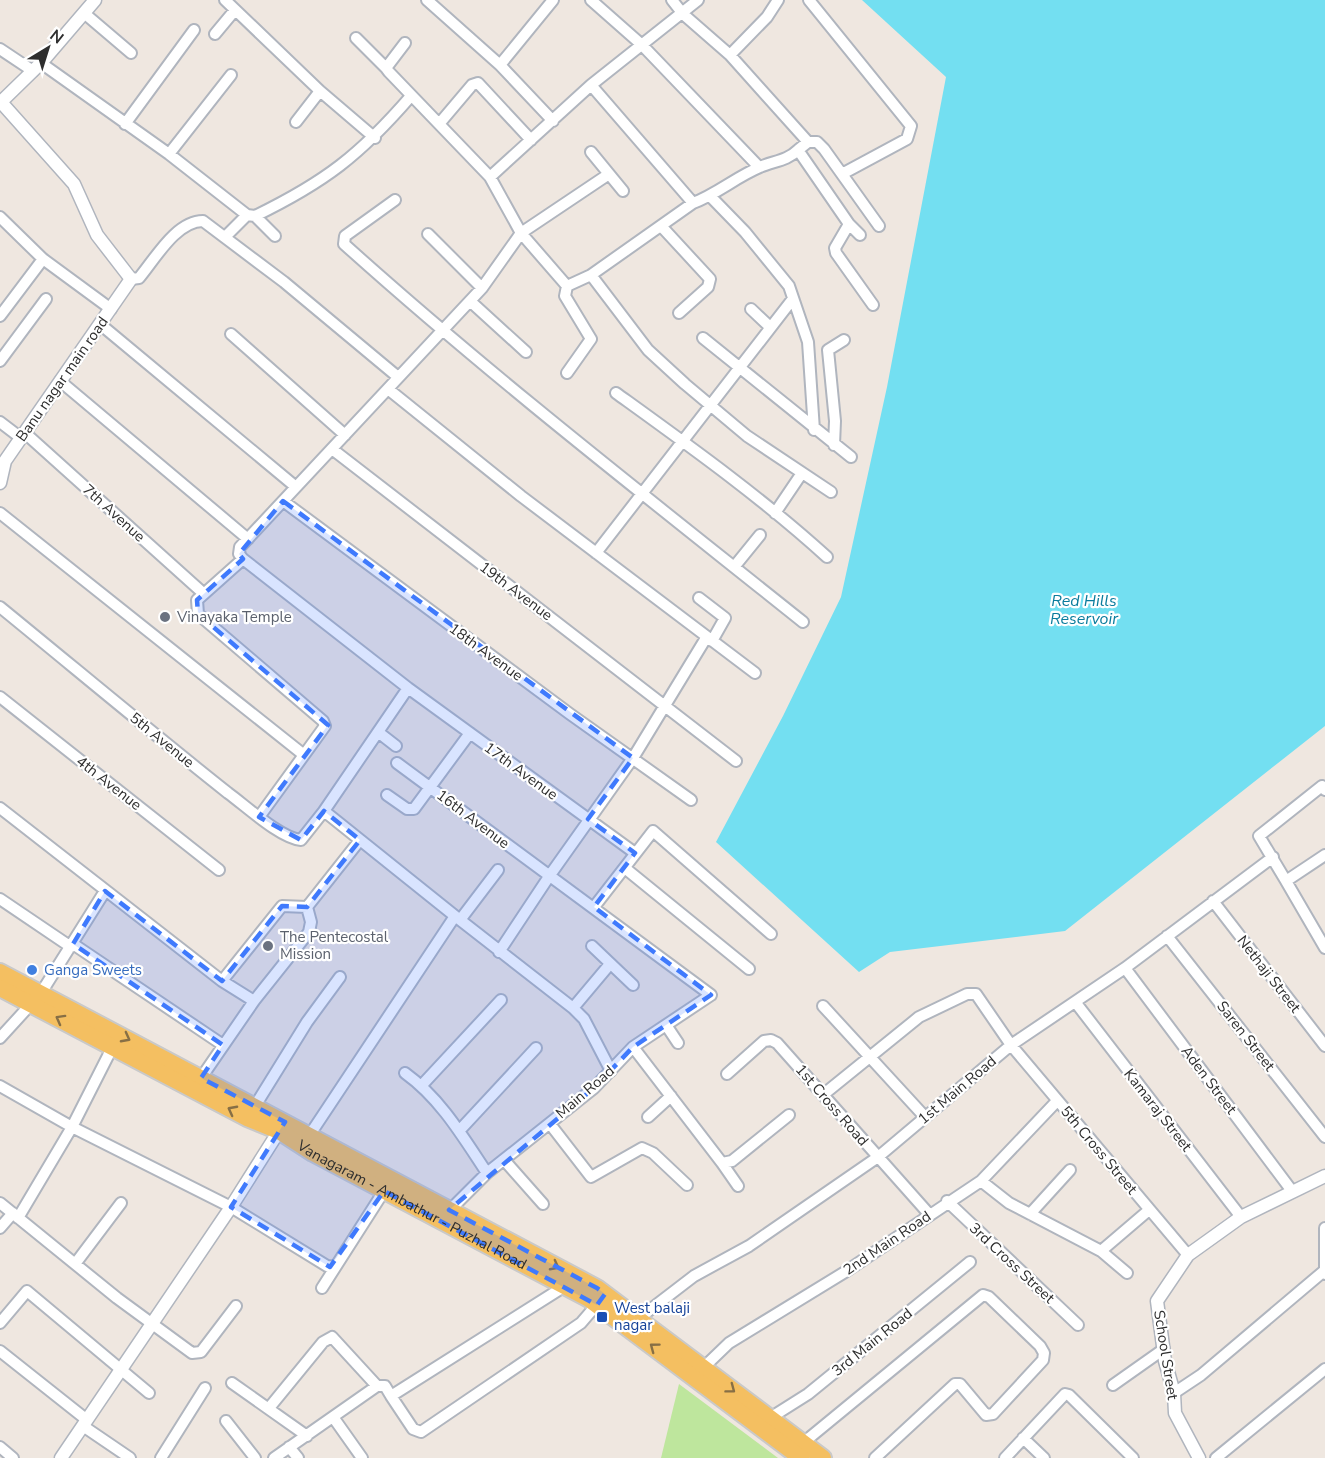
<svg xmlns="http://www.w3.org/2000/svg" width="1325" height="1458" viewBox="0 0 1325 1458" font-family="'Nunito Sans',sans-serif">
  <rect width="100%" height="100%" fill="#efe7e0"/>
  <!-- green -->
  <path fill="#bee69d" d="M679,1384l99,74h-117z"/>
  <!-- water -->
  <path fill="#73dff1" d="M862,0h463v726l-260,205 -175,21 -31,20 -143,-130 67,-126 58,-119 46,-210 59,-310z"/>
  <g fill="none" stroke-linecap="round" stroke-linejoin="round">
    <defs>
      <path id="minor" d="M225,0l95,91 55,47
        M427,0l73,65 53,56
        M591,0l51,45 117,122
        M672,0l11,14 47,41 78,87 -10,8
        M809,0l102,126 -4,13 -65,35
        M84,13l47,40
        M215,34l20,-24
        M356,38l30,30
        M405,43l-19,25 3,4 101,105
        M0,49l33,22
        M730,55l37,-38 11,-17
        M41,63l128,91 78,61 8,1 20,20
        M500,65l53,-65
        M591,85l102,118
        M296,122l24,-31
        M125,124l69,-94
        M439,124l33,-39 6,-2 53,57
        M808,142h9l7,7 55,77
        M591,152l32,39
        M169,154l62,-79
        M711,197l34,35 44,54 19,56 6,88
        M395,200l-50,36 -1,8c148,133 304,254 459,378
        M255,216c70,-34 105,-61 156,-120
        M0,217l43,42 68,50
        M849,224l-14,24 1,5 37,52
        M662,227l48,52 -2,8 -29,26
        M428,234l54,54
        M225,237l22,-22
        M591,275l57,75 37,34 62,52 84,56
        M131,279l8,-1c16,-19 37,-57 64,-57l81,61 114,95
        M567,286l-46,-53 88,-59
        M470,301l56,51
        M751,309l19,18
        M0,316l43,-57
        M100,324l196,163
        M231,334l114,101
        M703,338l148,119
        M0,361l46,-62
        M567,373l24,-34 -26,-43 2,-10 24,-11 102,-72c24,-9 43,-26 67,-36 13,-6 27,-6 38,-17l51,74 11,11
        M60,381l188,158
        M388,389l133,107 234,177
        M616,393c72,52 145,104 211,164
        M0,422l21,16
        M25,433l178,160
        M834,445l1,-24 -7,-71 16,-10
        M332,449l404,312
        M283,501l287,213 121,86
        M0,513l304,242
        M775,513l27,-40
        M596,553l196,-253
        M243,559l-46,41 1,14 125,107 2,5 -66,91
        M734,567l26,-32
        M699,598l26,20 -13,23
        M0,607c76,62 151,125 228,186 18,13 52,45 73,47l23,-29
        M408,688l227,165
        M0,697l219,173
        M378,732l18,14
        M397,763l314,232 -78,52 -39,41 -107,85 -40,40
        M1325,790l-3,-4 -63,50 27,45 39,-26
        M387,795l20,14h7l56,-76
        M0,808l222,173 32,20
        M626,869l123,100
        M1286,881l39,67
        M0,899l71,48
        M1213,901l112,145
        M307,907l53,-67
        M594,907l59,-76 118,103
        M455,916l118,92 11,11 27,52
        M460,920l38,-50
        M1167,936l158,201
        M73,944l150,101
        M592,946l41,39
        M499,952l51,-77 83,-117 73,-120
        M1125,968l167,223
        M1076,1003l165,214
        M823,1006l102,111
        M573,1008l37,-44
        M666,1025l12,18
        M0,1038l41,-45 64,-102
        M633,1047l89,116
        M405,1073c36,26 58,64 82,100
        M727,1074l37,-33 7,-1 6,3 152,171
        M201,1078l53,-77 55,-69 2,-10 -4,-15 -25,-1 -60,75
        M422,1085l79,-85
        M0,1086l72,41 159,80 96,59 8,1
        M824,1094l95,-77 48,-23h9l35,51 177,210
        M255,1106l52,-84 33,-45
        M648,1117l23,-21
        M550,1124l41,53 51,-29 11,5 34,32
        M459,1131l77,-83
        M307,1139l148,-223 -131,-105 84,-123 -165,-129 -4,-5 1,-7 242,-259 39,-55 -31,-56 101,-92 107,-85
        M505,1161l38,43
        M981,1181l28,22 92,48 26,22
        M738,1186l-16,-23 10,-2 57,-46
        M947,1201l131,124
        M0,1203l117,95 75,55 9,-1 35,-46
        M1030,1214l40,-44
        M18,1218l54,-91 40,-79
        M0,1228l13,-15
        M1325,1228v46
        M1101,1251l48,-41
        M75,1264l46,-61
        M322,1288l62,-97
        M638,1319l56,-43 55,-30 129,-89 133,-112 114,-77 148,-111
        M0,1323l27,-32 122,102
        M0,1351l87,69
        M703,1368l26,-25 116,-71 136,-91 76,-80
        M232,1383l75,53
        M1113,1385l51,-36
        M1174,1393l27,-18 123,-104
        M391,1396l22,33 8,3 160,-109 18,-21
        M269,1408l54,-66 9,-5 45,49
        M333,1417l29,41
        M770,1418l38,-24 162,-132
        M226,1421l29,37
        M83,1426l47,32
        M1023,1438l21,20
        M803,1443l180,-148 6,2 51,49 4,7 -1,7 -50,54 -7,1 -26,-31h-5l-80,74
        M0,1447l13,11
        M289,1447l9,11
        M161,1458l44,-70
        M274,1458l103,-72h8l6,10 174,-110
        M1005,1458l60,-64 4,1 64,63
        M1216,1458l109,-89"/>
      <path id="tertiary" d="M0,101l74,83 23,51 34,44 -126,182 -5,22
        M1,102l40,-39 54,-63
        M61,1458l170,-251 48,-76
        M1199,1458l-24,-45 -1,-20 -9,-32 -8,-60 31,-46 53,-38 84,-41"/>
      <g id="primary">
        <path d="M0,972l597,316 226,170"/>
        <path id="s1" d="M0,988l247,130 32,13 34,22 276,146 212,159"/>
      </g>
    </defs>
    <!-- minor casing -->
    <use href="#minor" stroke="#b0b5be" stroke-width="14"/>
    <!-- tertiary casing -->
    <use href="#tertiary" stroke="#b0b5be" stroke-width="15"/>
    <!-- primary casing -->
    <use href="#primary" stroke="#c9c9c9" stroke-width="20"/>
    <!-- minor -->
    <use href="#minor" stroke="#fff" stroke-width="10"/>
    <!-- tertiary -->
    <use href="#tertiary" stroke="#fff" stroke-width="12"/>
    <!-- primary -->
    <use href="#primary" stroke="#f4bf61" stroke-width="16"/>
  </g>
  <!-- one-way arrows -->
  <defs><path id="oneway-chevron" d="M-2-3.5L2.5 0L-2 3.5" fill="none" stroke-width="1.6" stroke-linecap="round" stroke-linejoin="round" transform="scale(1.5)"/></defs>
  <g stroke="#876f45">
    <use href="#oneway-chevron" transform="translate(60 1019) rotate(-151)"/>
    <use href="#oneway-chevron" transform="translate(126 1038) rotate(28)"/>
    <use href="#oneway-chevron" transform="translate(232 1110) rotate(-152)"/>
    <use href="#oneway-chevron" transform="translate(555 1266) rotate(28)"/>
    <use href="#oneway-chevron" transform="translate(654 1347) rotate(-143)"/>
    <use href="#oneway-chevron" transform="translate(731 1389) rotate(37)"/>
  </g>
  <!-- marked area -->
  <path fill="#3f7afd" fill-opacity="0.2" stroke="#3f7afd" stroke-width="4.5" stroke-dasharray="12 8" stroke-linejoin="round" d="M283,501l350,257 -45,61 47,34 -41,54 117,88 -78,52 -39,41 -145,122 148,78 8,6 -8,11 -213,-114 -54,76 -99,-60 54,-85 -84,-44 22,-33 -150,-101 32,-53 117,90 60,-75 25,1 53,-67 -36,-29 -23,29 -42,-23 69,-92 -130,-111 -1,-14 46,-41 -4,-5z"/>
  <!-- markers -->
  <g fill="#6b7280" stroke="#fff" stroke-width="2">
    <circle cx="165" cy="617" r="6"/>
    <circle cx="268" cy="946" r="6"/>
  </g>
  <circle fill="#3f7fe0" stroke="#fff" stroke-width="2" cx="32" cy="970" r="6"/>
  <rect fill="#1a4fb4" stroke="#fff" stroke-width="2" x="596" y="1311" width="12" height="12" rx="3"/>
  <g text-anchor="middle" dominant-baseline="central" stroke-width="4.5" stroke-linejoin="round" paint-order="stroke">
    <!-- street labels -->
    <g font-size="15" fill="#2e2e2e" stroke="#fff">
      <text transform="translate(62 379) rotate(-55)">Banu nagar main road</text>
      <text transform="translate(114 513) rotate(42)">7th Avenue</text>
      <text transform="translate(516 591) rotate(37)">19th Avenue</text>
      <text transform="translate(486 652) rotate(36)">18th Avenue</text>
      <text transform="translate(162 740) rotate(39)">5th Avenue</text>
      <text transform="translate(521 771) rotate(36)">17th Avenue</text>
      <text transform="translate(109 783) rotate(38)">4th Avenue</text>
      <text transform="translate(473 819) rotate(37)">16th Avenue</text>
      <text transform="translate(1269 974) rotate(52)">Nethaji Street</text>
      <text transform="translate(1246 1036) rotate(52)">Saren Street</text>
      <text transform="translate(1209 1080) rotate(53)">Aden Street</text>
      <text transform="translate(957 1090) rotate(-40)">1st Main Road</text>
      <text transform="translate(585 1092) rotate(-41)">Main Road</text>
      <text transform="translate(832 1105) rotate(49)">1st Cross Road</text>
      <text transform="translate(1158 1110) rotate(52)">Kamaraj Street</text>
      <text transform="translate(1099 1150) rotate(50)">5th Cross Street</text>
      <text stroke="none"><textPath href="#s1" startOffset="466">Vanagaram - Ambathur - Puzhal Road</textPath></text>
      <text transform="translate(887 1243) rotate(-34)">2nd Main Road</text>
      <text transform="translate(1012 1263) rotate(43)">3rd Cross Street</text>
      <text transform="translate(872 1342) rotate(-39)">3rd Main Road</text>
      <text transform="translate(1166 1355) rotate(81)">School Street</text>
    </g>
    <!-- worship labels -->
    <g font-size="15" fill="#5b616d" stroke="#fff" text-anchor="start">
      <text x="177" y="617">Vinayaka Temple</text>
      <text x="280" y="937">The Pentecostal<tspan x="280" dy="17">Mission</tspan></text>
    </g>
    <!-- shop labels -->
    <g font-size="15" fill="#366cbe" stroke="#fff" text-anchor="start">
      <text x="44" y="970">Ganga Sweets</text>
    </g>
    <!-- transit labels -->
    <g font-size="15" fill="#164399" stroke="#fff" text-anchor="start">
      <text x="614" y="1308">West balaji<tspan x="614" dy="17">nagar</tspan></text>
    </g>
    <!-- water labels -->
    <g font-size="16" font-style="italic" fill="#0b7c9d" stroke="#fff">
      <text x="1084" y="601">Red Hills<tspan x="1084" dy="18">Reservoir</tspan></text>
    </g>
  </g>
  <!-- north arrow -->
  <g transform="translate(48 48) rotate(38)" stroke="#ffffff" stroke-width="4.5" paint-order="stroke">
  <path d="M0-4.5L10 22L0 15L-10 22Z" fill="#2e2e2e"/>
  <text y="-9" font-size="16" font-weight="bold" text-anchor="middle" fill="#2e2e2e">N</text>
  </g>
</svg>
